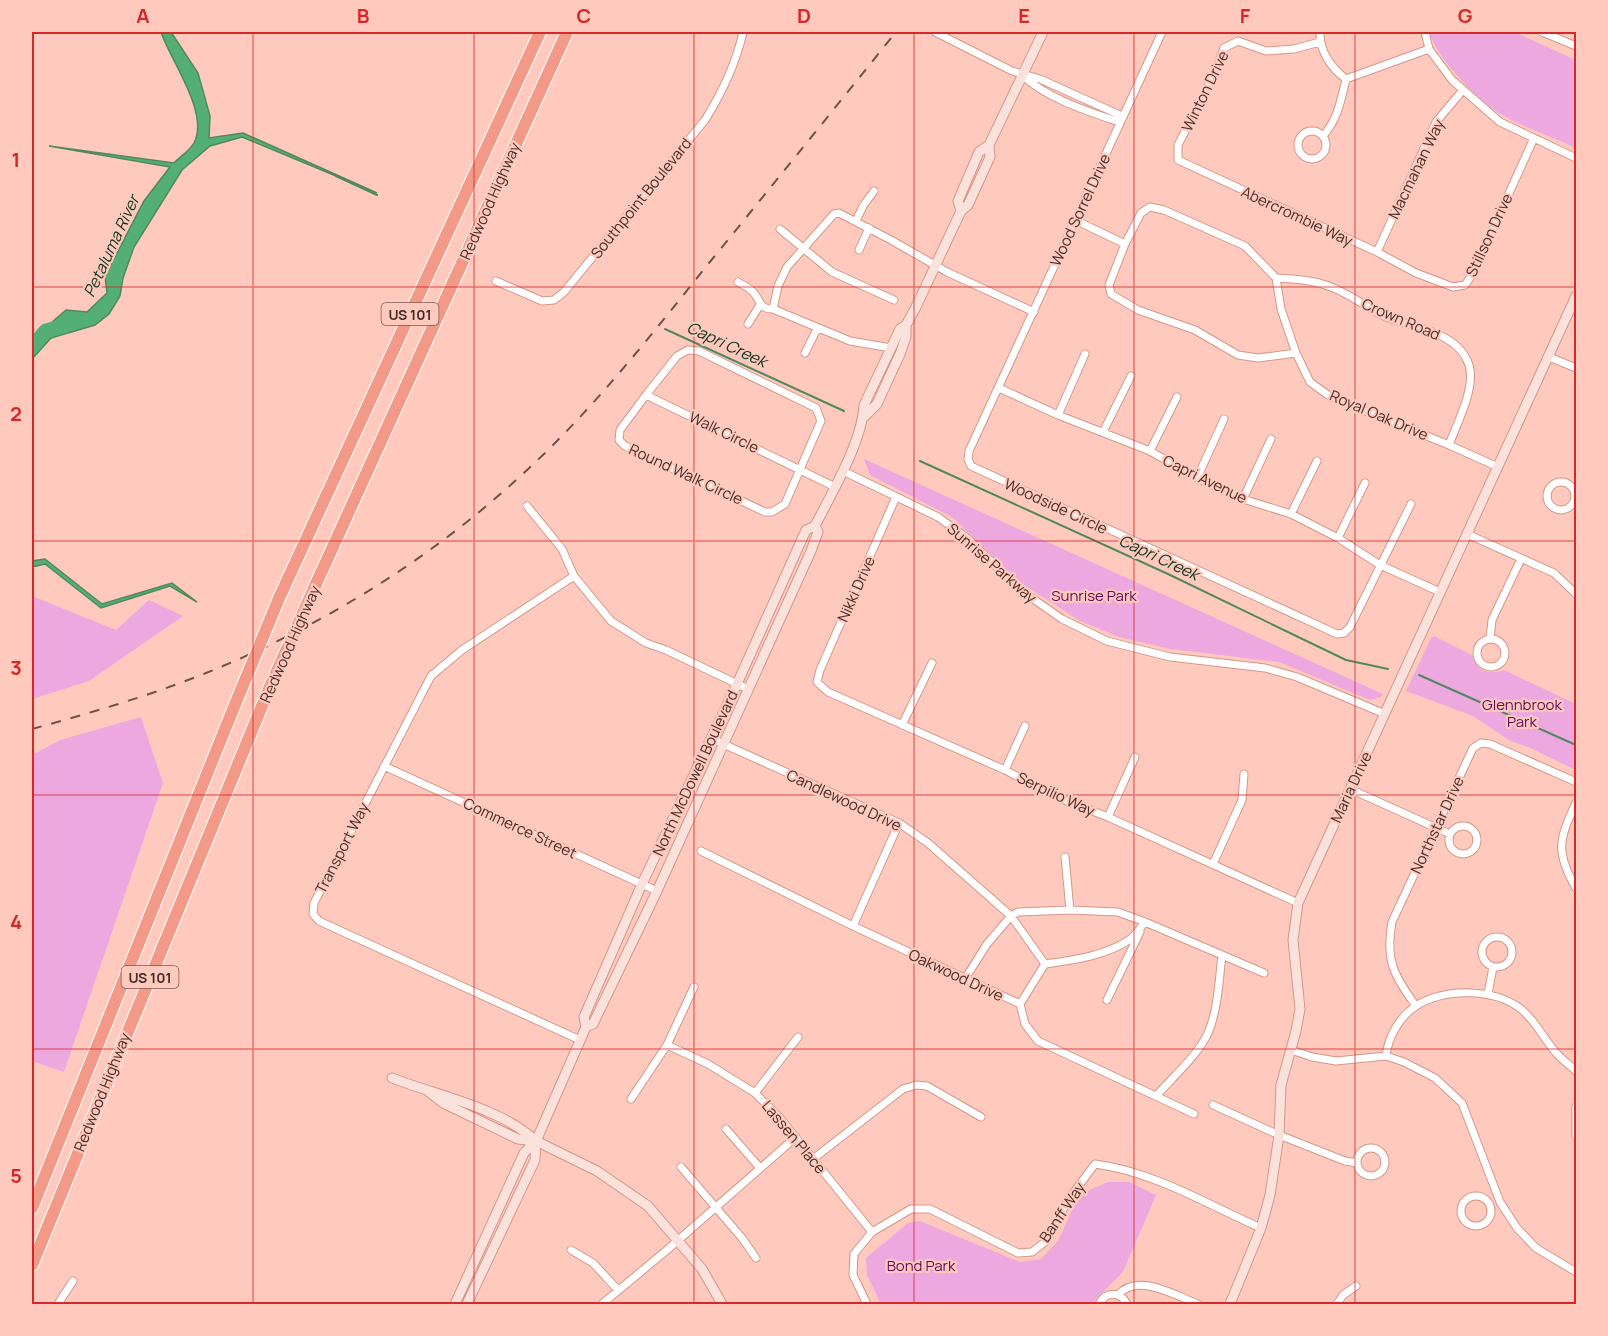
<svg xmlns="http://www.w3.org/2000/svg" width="1608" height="1336" viewBox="0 0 1608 1336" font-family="Manrope,sans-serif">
  <rect width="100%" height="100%" fill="#ffc9bd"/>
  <!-- green -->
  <path fill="#eda8e0" d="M1429,32h85l62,28v88c-23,-11 -49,-19 -72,-32 -25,-14 -67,-57 -75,-84z
    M864,459l519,235 -2,3 -11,3 -91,-38 -109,-13 -51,-12 -39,-16 -59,-38 -69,-66 -82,-42z
    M32,596l84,34 33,-30 34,16 -94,65 -57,18z
    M1434,636l38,19c5,17 16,20 32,15l72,34v66l-48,-23 -18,-6 -37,-25 -67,-25 25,-53z
    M141,717l22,66 -99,289 -32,-11v-306l28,-15z
    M1108,1182h21l27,13 -33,77 -32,32h-210l-14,-29 -1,-17 42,-35 12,-2 100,41 21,-3 17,-18 16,-35 13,-15z"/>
  <!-- water -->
  <path fill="#54af74" stroke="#50885d" stroke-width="1.5" d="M161,32h10l27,41 12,43 -1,22 34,-5 134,60 -135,-56 -32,9 -28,24 -48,77 -11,31 -3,18 -11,18 -14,11 -44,13 -19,21v-9l3,-2 15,-24 16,-14 21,2 20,-19 -2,-17 39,-75 26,-34 -121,-21 125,17c6,-6 16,-13 20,-20 16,-30 -24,-83 -33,-111z
    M45,559l57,45 70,-21 25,19 -27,-16 -69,22 -56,-44 -13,3v-6z"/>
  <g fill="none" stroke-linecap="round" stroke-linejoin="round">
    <!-- stream -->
    <path stroke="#50885d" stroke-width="2" d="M336,176l41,19
      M665,329l179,82
      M920,461l248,113 178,86 42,9
      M1419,675l157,70"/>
    <!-- river -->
    <path stroke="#54af74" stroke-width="15" d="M32,347l14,-16 18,-5"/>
    <defs>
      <path id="street" d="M935,32l77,39 28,8 82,37
        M1162,32l-193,419 -1,8 3,7 366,168 7,-1 6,-6 61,-123
        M1320,32c-1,18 11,36 26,47
        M1425,32l4,17 23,31 48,42 76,36
        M1542,32l34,14
        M1320,42l-26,7 -28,2 -28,-10 -14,7 -9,25 -37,72v15l199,92 39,21 37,14 12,-2 7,-10 62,-137
        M1024,77c27,23 63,34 95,45
        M1346,79l83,-30
        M1298 145a14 14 0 1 1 28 0a14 14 0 1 1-28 0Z
        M1323,136c15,-17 18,-36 23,-57
        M1075,220l50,24
        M856,221l7,-15 11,-15
        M780,229l52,43 62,28
        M859,250l10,-22
        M1377,252l59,-130 27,-32
        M1276,278c19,1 38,2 55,9 19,7 35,20 53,29 28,12 74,15 85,49 7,23 -12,58 -20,80
        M496,281l46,20 12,-1 10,-8 141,-172c17,-27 31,-57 38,-88
        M738,282c5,3 10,5 14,9 8,7 7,19 21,18l77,32 41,7
        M773,309l5,-23 9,-19 47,-53 5,-1 52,27 56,32 87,40
        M748,324l12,-19
        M688,350l11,1 117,57 5,13 -36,83 -13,8h-7l-140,-66 -6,-6 1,-10 26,-35 31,-39z
        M805,353l12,-24
        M1296,353l-38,5 -20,-3 -43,-25 -57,-20 -27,-16 -2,-9 16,-41 16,-31 9,-6 14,3 81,36 31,32 5,31 15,44 14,29 18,13 18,8 103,42 49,22
        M1549,357l27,11
        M999,388l59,27 92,36 47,27 46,21 48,15 47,24 42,27 60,27
        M646,395l189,92
        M1058,415l27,-61
        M1103,432l28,-56
        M1150,451l27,-54
        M843,471l95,46 29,21 55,53 40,28 45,22 63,16 95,11 32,9 88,37
        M1197,478l27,-59
        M1547 496a14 14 0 1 1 28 0a14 14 0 1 1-28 0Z
        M896,497l-76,173 -3,12 11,10 177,78 49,26 54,21 190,86
        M1243,499l28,-60
        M527,506l35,43 12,27 37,45 35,22 20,7 82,39
        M1291,514l26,-53
        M1467,534l87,39 22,21
        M1338,538l27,-55
        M574,576l-112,74 -31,26 -117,227 -1,11 6,7 261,119
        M1477 653a14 14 0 1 1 28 0a14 14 0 1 1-28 0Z
        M1490,639l2,-19 29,-61
        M902,725l30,-62
        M710,738l189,85 29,20 83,73 7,-4 52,-2 48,2 27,10 119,51
        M384,766l273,125
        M1005,770l20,-44
        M1350,789l100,45
        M1576,803c-17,36 -21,49 0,85
        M1108,817l27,-60
        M1449 840a14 14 0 1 1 28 0a14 14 0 1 1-28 0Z
        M701,851l152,75 167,78 5,20 13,17 156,73
        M1065,857l5,53
        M1213,864l29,-64 2,-26
        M853,926l46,-103
        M1482 952a15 15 0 1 1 30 0a15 15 0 1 1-30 0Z
        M965,979l22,-35 24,-28 34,48
        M1488,994l5,-27
        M1107,1000l33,-68
        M1020,1004l25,-40c28,-4 60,-8 84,-24 6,-4 12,-13 16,-18
        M1416,1006c-22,-30 -31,-46 -24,-84l81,-174 8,-5 9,1 86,38
        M667,1045l41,19 47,29 25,25 92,114
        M1291,1050l21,7 24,4 50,-5 18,6 31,16 27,25 38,99 17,26 19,20 40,24
        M1386,1056c2,-19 14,-40 30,-50 29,-18 78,-18 105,3 16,13 24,33 38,47 5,5 12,10 17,15
        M755,1093l43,-56
        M1157,1095c16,-18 41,-40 51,-62 10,-23 11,-53 14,-78
        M631,1099l36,-54 27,-58
        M1213,1105l66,30 66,26 12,2
        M1576,1107v29
        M726,1129l34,39
        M1357 1162a14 14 0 1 1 28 0a14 14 0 1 1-28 0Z
        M813,1159l90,-70 13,-4 11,1 54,31
        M681,1167l61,71 14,20
        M1461 1211a15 15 0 1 1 30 0a15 15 0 1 1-30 0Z
        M571,1250l22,13 25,27
        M1118,1295c20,-23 58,1 80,9
        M58,1304l15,-23
        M602,1304l65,-54 129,-113
        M867,1304l-14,-29 1,-21 18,-22 39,-23h19l88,44 14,-1 14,-11 22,-41 27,-36c60,8 111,40 166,64
        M1099,1304c7,-13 21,-13 28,0
        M1337,1304l6,-9 13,-9"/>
      <path id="secondary" d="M961,211l-3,-10 21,-49 10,-7 54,-113
        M864,417l13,-13 23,-50 6,-17v-12
        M586,1027l-2,-10 58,-133 95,-200 69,-154 9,-4
        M392,1078c46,18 107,29 144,63
        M429,1092l14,11 75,36 18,2 61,30 51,35 54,63 20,35
        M455,1304l69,-151 12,-12
        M467,1304l68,-144 1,-19 50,-114 7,-3 64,-133 154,-340 7,-19 -3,-6c17,-34 47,-83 49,-121l36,-76 6,-4 9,-16 46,-98 7,-6 22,-48 -1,-12
        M1230,1304l31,-76 9,-33 9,-60 2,-50 15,-54 4,-22 -7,-69 5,-37 278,-607"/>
      <path id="highway" d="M316,584l251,-552
        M280,596l260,-564
        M32,1208l204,-506
        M32,1265l237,-576"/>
    </defs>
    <!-- street casing -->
    <use href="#street" stroke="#d69688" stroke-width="9"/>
    <!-- secondary casing -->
    <use href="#secondary" stroke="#d69688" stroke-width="11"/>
    <!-- highway casing -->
    <use href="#highway" stroke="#fff" stroke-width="14"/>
    <!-- street -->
    <use href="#street" stroke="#fff" stroke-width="7"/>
    <!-- secondary -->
    <use href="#secondary" stroke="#fbe1db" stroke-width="9"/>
    <!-- highway -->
    <use href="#highway" stroke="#f29a87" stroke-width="12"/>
    <!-- rail -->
    <path stroke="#705049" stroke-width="2" stroke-dasharray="10 10" stroke-linecap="butt" d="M32,729c58,-16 117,-33 174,-56 112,-45 220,-111 309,-192 73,-65 133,-142 194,-218 63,-77 125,-154 187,-231"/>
    <defs>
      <path id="highway-bridge" d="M269,689l47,-105
        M236,702l44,-106"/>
    </defs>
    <!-- highway-bridge casing -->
    <use href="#highway-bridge" stroke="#fff" stroke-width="14" stroke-linecap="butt"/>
    <!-- highway-bridge -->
    <use href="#highway-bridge" stroke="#f29a87" stroke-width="12"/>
  </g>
  <!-- grid -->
  <path fill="none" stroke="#d62828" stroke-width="1.5" stroke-opacity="0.55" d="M253,32v1272M474,32v1272M694,32v1272M914,32v1272M1134,32v1272M1355,32v1272M32,287h1544M32,541h1544M32,795h1544M32,1049h1544"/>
  <g text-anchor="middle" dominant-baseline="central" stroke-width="4.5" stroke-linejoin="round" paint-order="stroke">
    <!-- shield labels -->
    <g fill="#ffc9bd" stroke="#7e5b53" stroke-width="1.5">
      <rect x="381.5" y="303" width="57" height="22" rx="4.5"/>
      <rect x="121.5" y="966" width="57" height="22" rx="4.5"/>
    </g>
    <g font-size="14" font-weight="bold" fill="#462c26">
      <text x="410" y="314">US 101</text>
      <text x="150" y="977">US 101</text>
    </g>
    <!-- street labels -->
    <g font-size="15" fill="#462c26" stroke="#ffc9bd">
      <text transform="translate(1205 91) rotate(-64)">Winton Drive</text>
      <text transform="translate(1416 169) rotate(-64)">Macmahan Way</text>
      <text transform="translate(641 198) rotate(-51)">Southpoint Boulevard</text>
      <text transform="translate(490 201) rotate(-66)">Redwood Highway</text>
      <text transform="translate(1080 210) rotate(-65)">Wood Sorrel Drive</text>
      <text transform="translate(1297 216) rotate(25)">Abercrombie Way</text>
      <text transform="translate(1489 235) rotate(-65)">Stillson Drive</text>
      <text transform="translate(1401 319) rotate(23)">Crown Road</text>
      <text transform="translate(1379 415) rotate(23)">Royal Oak Drive</text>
      <text transform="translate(724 432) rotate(26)">Walk Circle</text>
      <text transform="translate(686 474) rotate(25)">Round Walk Circle</text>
      <text transform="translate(1205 479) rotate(26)">Capri Avenue</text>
      <text transform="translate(1056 506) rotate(25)">Woodside Circle</text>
      <text transform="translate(992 563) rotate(41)">Sunrise Parkway</text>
      <text transform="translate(856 589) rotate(-66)">Nikki Drive</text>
      <text transform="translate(290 644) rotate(-66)">Redwood Highway</text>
      <text transform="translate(695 773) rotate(-65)">North McDowell Boulevard</text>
      <text transform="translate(1351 787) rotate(-65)">Maria Drive</text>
      <text transform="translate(1056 794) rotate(25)">Serpilio Way</text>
      <text transform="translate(844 800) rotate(25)">Candlewood Drive</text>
      <text transform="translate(1437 825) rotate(-65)">Northstar Drive</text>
      <text transform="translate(520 828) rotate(25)">Commerce Street</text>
      <text transform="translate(342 848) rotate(-63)">Transport Way</text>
      <text transform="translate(956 975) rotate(25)">Oakwood Drive</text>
      <text transform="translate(102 1092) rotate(-68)">Redwood Highway</text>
      <text transform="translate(794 1137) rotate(50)">Lassen Place</text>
      <text transform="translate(1062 1212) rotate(-56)">Banff Way</text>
    </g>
    <!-- park labels -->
    <g font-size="15" fill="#66065d" stroke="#ffc9bd">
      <text x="1094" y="595">Sunrise Park</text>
      <text x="1522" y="704">Glennbrook<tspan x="1522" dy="17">Park</tspan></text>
      <text x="921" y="1265">Bond Park</text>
    </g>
    <!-- water labels -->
    <g font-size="16" font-style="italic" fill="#0d341c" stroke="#ffc9bd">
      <text transform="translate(111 246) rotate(-65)">Petaluma River</text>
      <text transform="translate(727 344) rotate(25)">Capri Creek</text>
      <text transform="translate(1159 557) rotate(25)">Capri Creek</text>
    </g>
  </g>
  <!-- border -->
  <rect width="1608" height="1336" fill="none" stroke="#ffc9bd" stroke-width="66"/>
  <rect x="33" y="33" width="1542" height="1270" fill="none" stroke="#d62828" stroke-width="2"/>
  <g font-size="20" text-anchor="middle" font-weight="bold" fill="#d62828">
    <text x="143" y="23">A</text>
    <text x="363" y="23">B</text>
    <text x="584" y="23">C</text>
    <text x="804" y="23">D</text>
    <text x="1024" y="23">E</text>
    <text x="1245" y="23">F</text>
    <text x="1465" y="23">G</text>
    <text x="16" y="167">1</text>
    <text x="16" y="421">2</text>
    <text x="16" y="675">3</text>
    <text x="16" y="929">4</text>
    <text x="16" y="1183">5</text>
  </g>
</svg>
